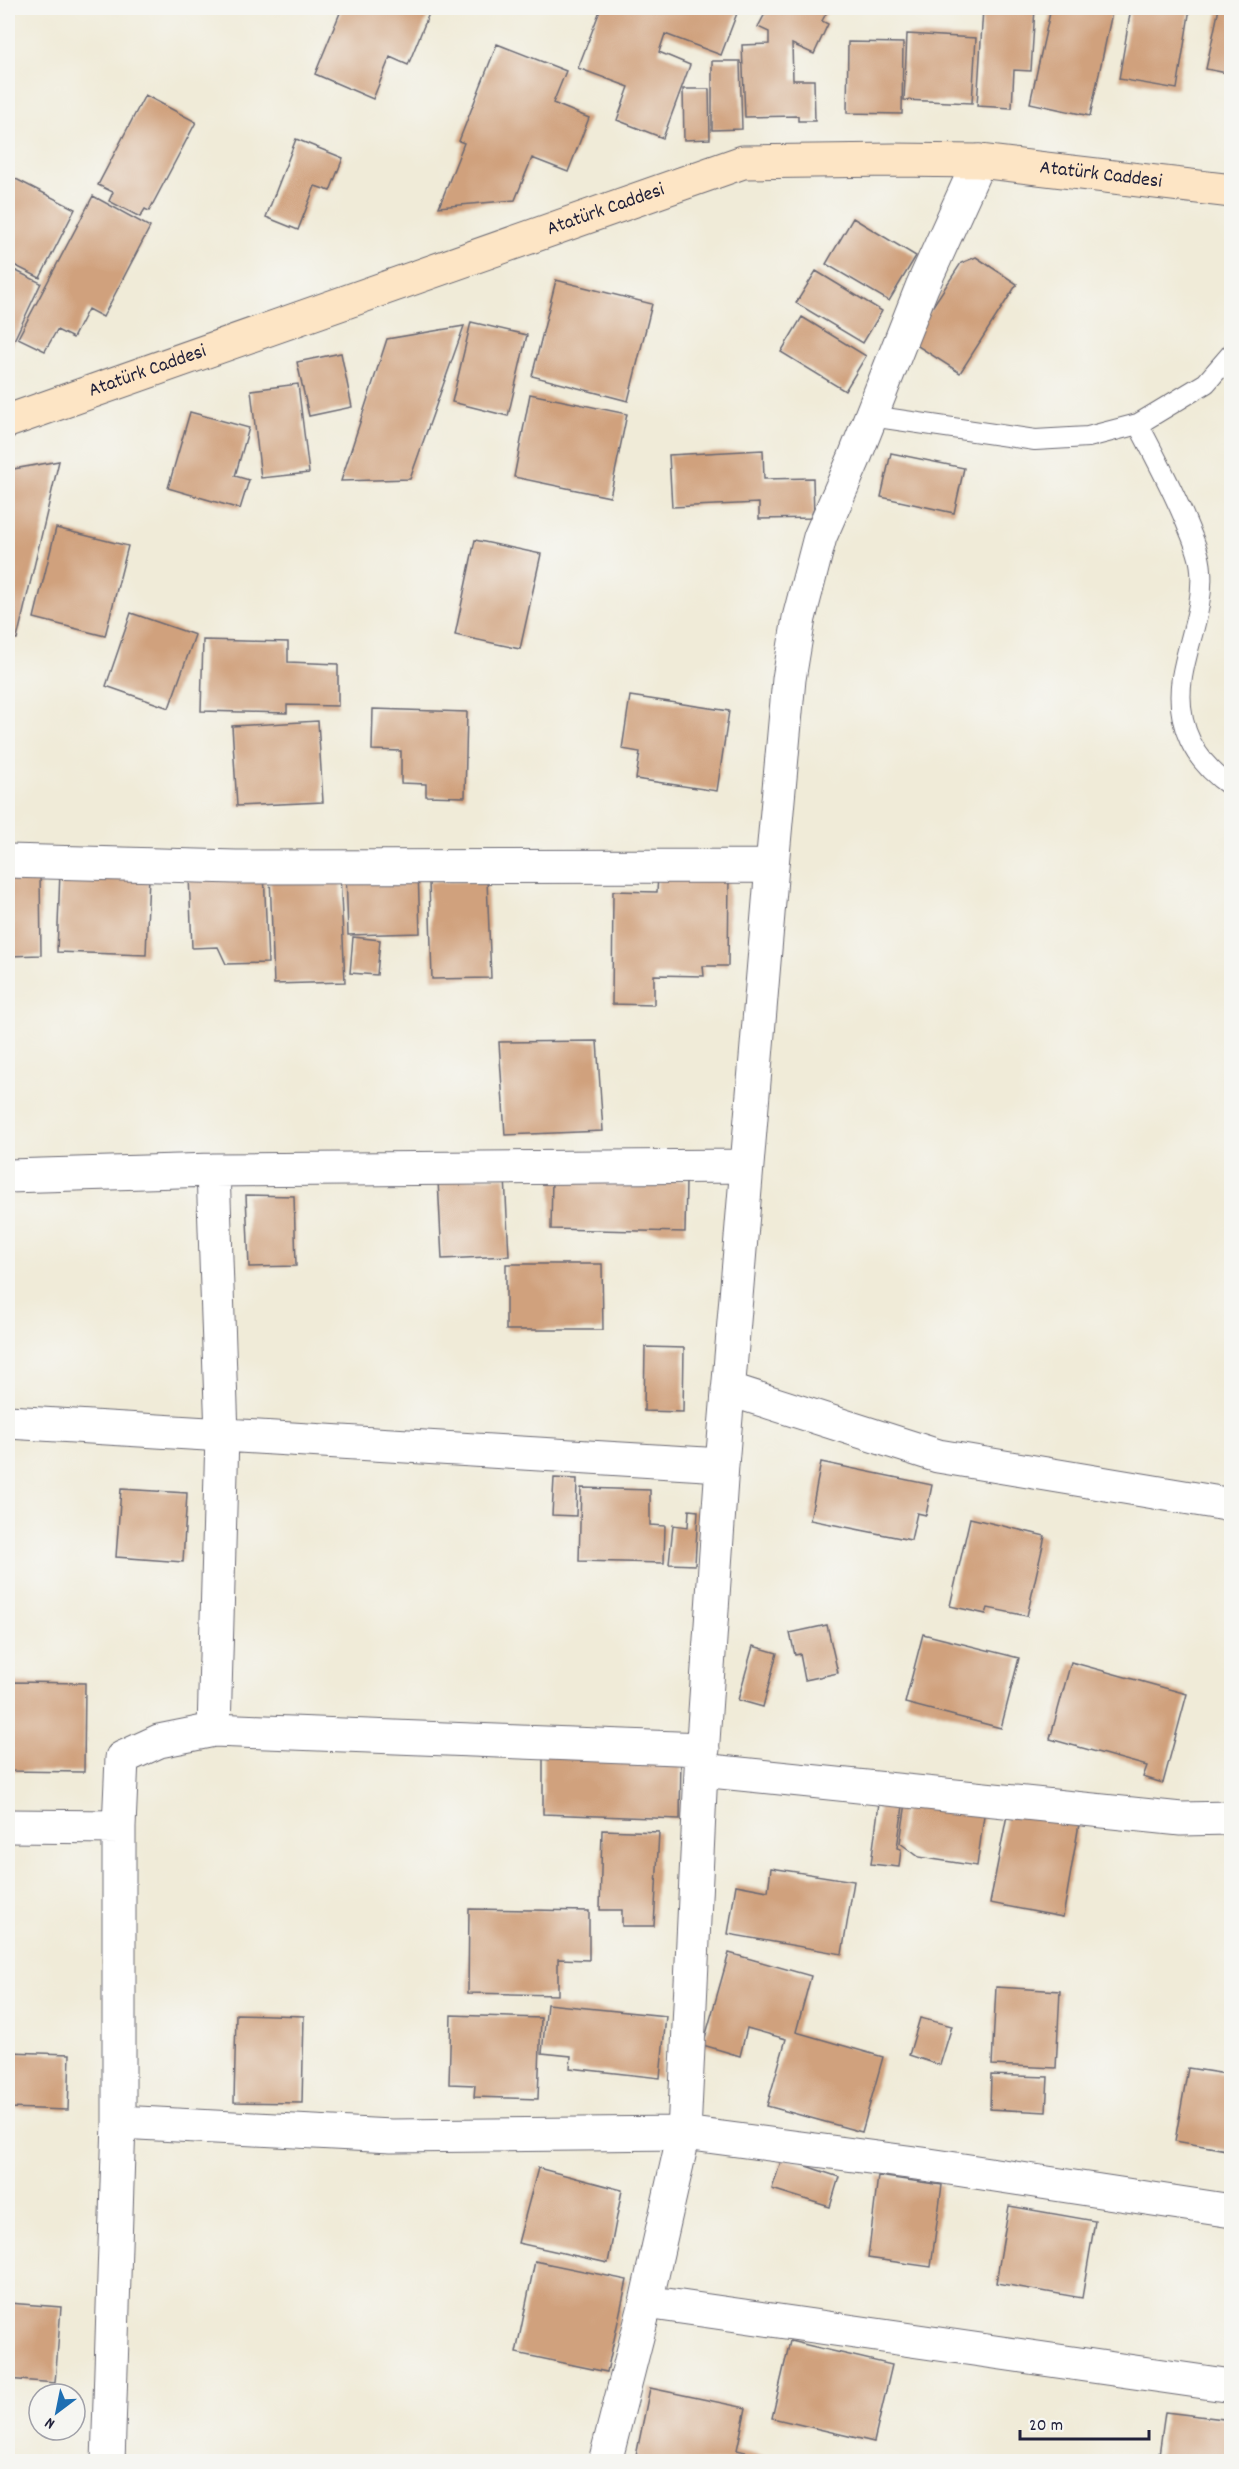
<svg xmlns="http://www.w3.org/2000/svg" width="1239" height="2469" viewBox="0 0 1239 2469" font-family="Dekko,sans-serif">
  <rect width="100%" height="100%" fill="#f6f6f2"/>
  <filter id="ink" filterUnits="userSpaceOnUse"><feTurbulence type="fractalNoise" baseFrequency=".0167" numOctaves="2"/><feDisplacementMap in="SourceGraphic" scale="12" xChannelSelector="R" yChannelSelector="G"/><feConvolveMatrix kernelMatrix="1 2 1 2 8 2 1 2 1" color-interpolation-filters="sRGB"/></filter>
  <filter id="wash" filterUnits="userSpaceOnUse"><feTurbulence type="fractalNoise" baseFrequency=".008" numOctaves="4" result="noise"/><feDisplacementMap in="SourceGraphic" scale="24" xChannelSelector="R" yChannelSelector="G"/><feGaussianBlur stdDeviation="1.35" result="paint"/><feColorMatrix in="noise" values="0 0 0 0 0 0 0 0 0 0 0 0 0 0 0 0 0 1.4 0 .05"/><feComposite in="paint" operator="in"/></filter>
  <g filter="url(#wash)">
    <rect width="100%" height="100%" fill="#f0ebd8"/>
    <g id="blocks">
      <!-- building -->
      <path fill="#d0a17d" d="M342,8h79l9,3 -22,54 -18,-8 -17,42 -58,-25z
        M601,8h77l5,1 1,-1h55l-18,47 -56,-21 -6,18 31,13 -27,73 -46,-18 12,-33 -51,-19z
        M768,8h61l-7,13 6,3 -14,30 -22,-10 1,36h21l1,41h-17v-5l-53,1 -3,-72 27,-1v-12l-11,-5z
        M983,8h52l-4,63 -17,-1 -2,38 -35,-2z
        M1051,8h62l-23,108 -60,-13z
        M1131,8h59l-13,81 -58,-10z
        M1219,8h13v66l-26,-5z
        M907,34l69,4 -4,65 -68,-3z
        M848,42l55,1 -1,71 -55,-1z
        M497,44l69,27 -13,32 36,15 -21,54 -36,-14 -17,42 -76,7 25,-64 -5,-2z
        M712,61h28l2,68 -30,1z
        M683,89h26l1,50 -26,1z
        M145,95l51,27 -47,89 -4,-2 -5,8 -31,-16 4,-9 -15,-7z
        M296,139l47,19 -13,33 -15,-5 -17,44 -32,-13z
        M8,175l67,34 -35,69 -32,-16z
        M93,196l57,31 -47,90 -15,-8 -15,29 -16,-8 -12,21 -27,-13z
        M853,218l63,38 -27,45 -63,-37z
        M976,257l41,27 -57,89 -50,-32 51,-78z
        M8,267l33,16 -33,70z
        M816,271l66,40 -19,32 -67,-40z
        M556,280l96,24 -24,97 -96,-25z
        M802,317l64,39 -21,35 -64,-39z
        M471,322l56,13 -19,81 -56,-14z
        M464,326l-54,153 -69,2 46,-142z
        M341,353l11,54 -43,9 -12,-54z
        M298,384l11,89 -48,5 -10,-88z
        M530,394l97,20 -17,83 -96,-20z
        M190,412l59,16 -14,48 14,4 -9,29 -72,-21z
        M763,450l1,29 49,-1 1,40 -55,1v-16l-87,4 -3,-52z
        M891,453l73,15 -10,45 -73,-16z
        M59,461l-42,178 -9,-1v-168z
        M56,528l72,18 -23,90 -71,-18z
        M475,540l66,14 -21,95 -65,-14z
        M131,613l64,22 -26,73 -63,-22z
        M203,640l85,2v20l50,2v42l-51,-1v8l-86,-2z
        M630,696l99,15 -12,80 -81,-12 4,-27 -18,-3z
        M373,709l94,3 -2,85 -39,-1v-12l-25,-1v-32l-29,-1z
        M318,721l5,81 -86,4 -5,-80z
        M418,869l2,64 -72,2 -2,-65z
        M40,872l1,83 -33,1v-83z
        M60,872l89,3 -3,80 -89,-3z
        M264,872l4,91 -42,1 -8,-17 -26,1 -3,-72z
        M340,873l5,109 -71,2 -4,-108z
        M658,875l71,1 -1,90h-25l1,10 -50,-1v30l-42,-1 1,-113 44,1z
        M487,881l4,97 -59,1 -3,-97z
        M353,937l27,3 -3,35 -27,-2z
        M597,1041l6,90 -98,4 -6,-93z
        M505,1177l4,79 -67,3 -4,-79z
        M552,1178l134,3 -1,51 -134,-3z
        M246,1195l48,1 2,70 -47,1z
        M506,1264h96l1,66h-97z
        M645,1347l39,1 -1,64 -39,-1z
        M821,1462l111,23 -6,30 -9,-2 -6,27 -101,-20z
        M554,1478l23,1 -1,37 -24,-1z
        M581,1488l69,2v35l15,1 -1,37 -85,-2z
        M121,1489l66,4 -4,69 -67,-5z
        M689,1510l9,1 -3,54 -26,-1 4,-39 15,2z
        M970,1518l75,18 -18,80 -39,-8 -2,6 -36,-8z
        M827,1625l11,48 -33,7 -5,-26 -5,1 -5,-22z
        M923,1634l96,24 -18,70 -96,-25z
        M753,1646l24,7 -14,54 -25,-7z
        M1071,1662l116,32 -24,89 -20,-6 4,-11 -97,-27z
        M9,1682l76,1 -1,89 -76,-1z
        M543,1751l138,5 -1,63 -137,-5z
        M907,1796l78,12 -8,58 -58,-9 -19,-14z
        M879,1803l24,3 -6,42 4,1 -2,18 -28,-3z
        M1008,1810l71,14 -16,93 -73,-14z
        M602,1830l57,2 -5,94h-32v-16h-22z
        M771,1868l83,13 -12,73 -114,-20 8,-49 32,6z
        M469,1909l120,2v49l-31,-1v36l-90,-2z
        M729,1953l82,23 -15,56 87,25 -21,75 -95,-26 19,-67 -39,-11 -7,28 -37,-11z
        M996,1987l64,4 -4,77 -64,-3z
        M547,2004l119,12 -6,62 -90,-10 1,-12 -29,-3z
        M236,2014l68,2 -2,87 -68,-1z
        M451,2015l90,3 -3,81 -64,-2 1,-12 -26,-1z
        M920,2018l32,8 -12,39 -31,-10z
        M8,2052l62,2 -2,56 -60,-2z
        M1188,2068l44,7v76l-57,-10z
        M991,2075l57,2 -2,35 -56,-3z
        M782,2158l57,19 -9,30 -58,-18z
        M538,2168l84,22 -14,73 -90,-20z
        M878,2176l64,9 -11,82 -63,-9z
        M1009,2206l86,15 -13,77 -86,-15z
        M535,2261l92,19 -20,92 -91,-19z
        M8,2303l53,4 -6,76 -47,-4z
        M790,2341l102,24 -18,77 -102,-24z
        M650,2388l96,20 -9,42 49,12 -151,-1z
        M1165,2412l67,8v42h-74z"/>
    </g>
  </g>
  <g filter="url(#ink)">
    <use href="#blocks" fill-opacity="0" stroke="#6a6872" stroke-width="1.5"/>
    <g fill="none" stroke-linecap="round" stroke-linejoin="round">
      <defs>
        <path id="lane" d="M871,416l164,24 53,-3 50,-13 68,-41 26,-30
          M1138,424c17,32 34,64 48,98 6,15 14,31 15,48 3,37 -13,71 -19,107 -7,47 11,84 50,110"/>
        <path id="street" d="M8,861l228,6 536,-1
          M213,1170l9,265 -8,295
          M8,1176l205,-6 533,-4
          M728,1389l210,67 294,49
          M8,1422l714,43
          M701,1770l480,49 51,-1
          M8,1826l111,1
          M119,2122l272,14 293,-3 239,31 309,47
          M646,2302l586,84
          M108,2462l11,-340v-295l3,-69 37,-17 55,-11 489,19
          M605,2462l41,-160 38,-169 17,-363 21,-305 50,-599 17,-187 10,-61 21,-81 34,-78 68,-172 57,-126"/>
        <g id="secondary">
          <path id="s1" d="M8,421l735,-259 151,-2 85,1 253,30"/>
        </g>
      </defs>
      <!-- lane casing -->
      <use href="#lane" stroke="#6a6872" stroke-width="22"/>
      <!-- street casing -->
      <use href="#street" stroke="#6a6872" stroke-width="35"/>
      <!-- secondary casing -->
      <use href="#secondary" stroke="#6a6872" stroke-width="35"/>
      <!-- lane -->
      <use href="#lane" stroke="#fff" stroke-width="20"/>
      <!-- street -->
      <use href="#street" stroke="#fff" stroke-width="33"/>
      <!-- secondary -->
      <use href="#secondary" stroke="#fde5c5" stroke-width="33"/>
    </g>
  </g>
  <g text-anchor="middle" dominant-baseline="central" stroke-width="4.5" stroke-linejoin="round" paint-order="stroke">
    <!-- street labels -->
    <g font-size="20" fill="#22223b" stroke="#f6f6f2">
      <text stroke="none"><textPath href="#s1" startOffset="1138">Atatürk Caddesi</textPath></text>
      <text stroke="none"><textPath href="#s1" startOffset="634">Atatürk Caddesi</textPath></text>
      <text stroke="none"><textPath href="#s1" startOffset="148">Atatürk Caddesi</textPath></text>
    </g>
  </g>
  <!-- margin -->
  <rect width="1239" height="2469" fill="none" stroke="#f6f6f2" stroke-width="30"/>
  <!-- north arrow -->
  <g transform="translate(57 2412) rotate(212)"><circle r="28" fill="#f6f6f2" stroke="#a1a1a9" stroke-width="1.5"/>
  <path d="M0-4.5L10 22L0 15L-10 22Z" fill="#1f6fb2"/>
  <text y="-9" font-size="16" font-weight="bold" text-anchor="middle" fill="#22223b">N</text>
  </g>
  <!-- scale -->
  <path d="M1020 2430v9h129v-9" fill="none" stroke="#22223b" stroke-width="3"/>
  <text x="1029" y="2430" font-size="18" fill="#22223b" stroke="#f6f6f2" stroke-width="4.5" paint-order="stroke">20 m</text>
</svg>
